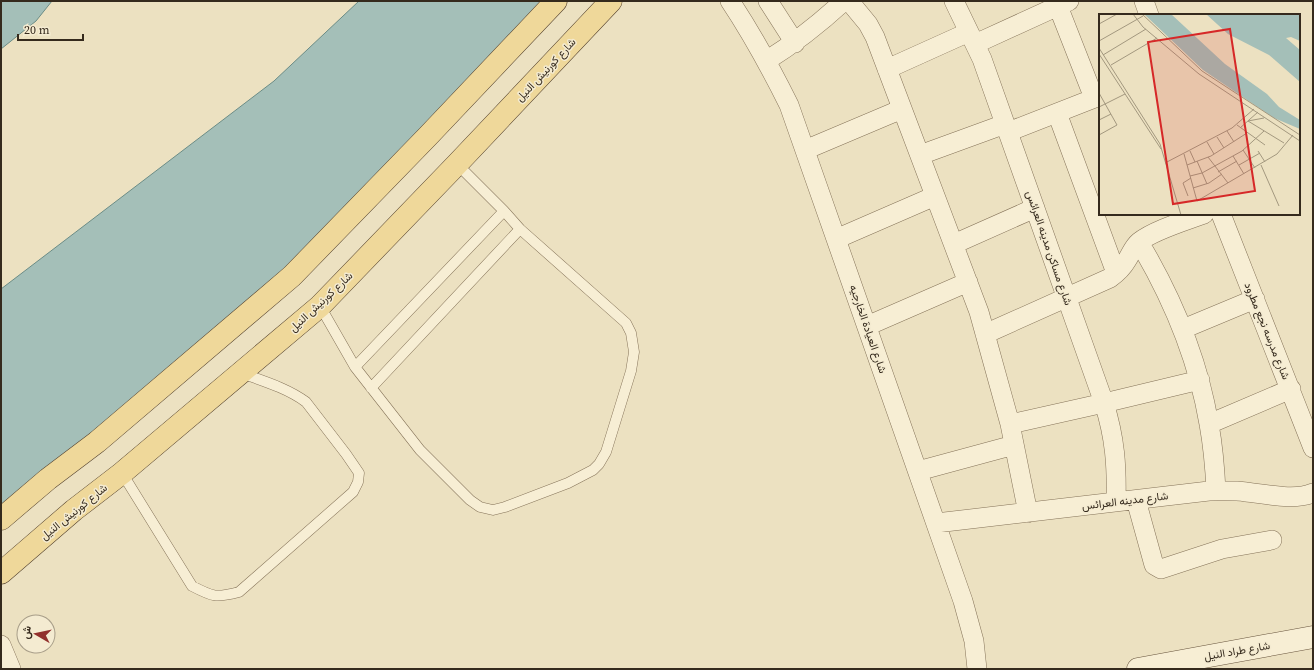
<svg xmlns="http://www.w3.org/2000/svg" width="1314" height="670" viewBox="0 0 1314 670" font-family="'Source Serif 4',Vazirmatn,serif">
  <rect width="100%" height="100%" fill="#ece1c1"/>
  <!-- water -->
  <path fill="#a4bfb8" stroke="#6b8c86" d="M1,1h51l-16,20 -35,28z
    M359,1h191l-258,266 -291,240v-218l273,-208z"/>
  <g fill="none" stroke-linecap="round" stroke-linejoin="round">
    <defs>
      <path id="lane" d="M320,306l35,61 65,83 50,50 10,7 13,3 12,-3 63,-24 25,-13 6,-6 7,-12 25,-81 3,-19 -3,-19 -5,-10 -106,-94 -16,-18 -47,-47
        M355,367l149,-156
        M371,388l149,-159
        M122,473l70,113c21,11 24,12 47,6l114,-100 5,-10 1,-9 -13,-19 -40,-52c-19,-14 -43,-21 -65,-29"/>
      <path id="street" d="M730,1c22,33 41,68 59,104l174,496 11,40 3,28
        M768,1l27,42
        M849,1l19,23 7,13 104,275 31,112 18,89
        M954,1l28,58 122,344c11,35 13,63 12,99
        M1056,1l38,97
        M1144,1l5,14
        M975,44l94,-43
        M766,61c29,-18 53,-37 78,-60
        M887,69l82,-37
        M1057,113l59,160
        M1008,132l92,-36
        M805,150l97,-41
        M920,155l85,-31
        M1221,214l92,234
        M836,239l99,-43
        M1139,242c34,57 59,117 70,182 4,22 6,45 7,67
        M954,244l81,-36
        M867,326l101,-44
        M1183,329l72,-30
        M985,334l125,-56c7,-5 13,-11 17,-18 4,-6 6,-13 12,-18 15,-12 46,-21 65,-28
        M1010,424l94,-21 96,-23
        M1209,424l82,-35
        M918,471l96,-26
        M1136,500l18,65 7,4 61,-20 50,-9
        M936,523l273,-32c12,0 24,-1 37,1 19,2 49,9 67,1
        M1,645l10,24"/>
      <path id="secondary" d="M1138,669l175,-32"/>
      <path id="primary" d="M1,519l47,-40 49,-37 195,-166 136,-140 128,-135
        M1,573l73,-63 48,-37 198,-167 137,-142 154,-163"/>
    </defs>
    <!-- lane casing -->
    <use href="#lane" stroke="#857359" stroke-width="11"/>
    <!-- street casing -->
    <use href="#street" stroke="#857359" stroke-width="20"/>
    <!-- secondary casing -->
    <use href="#secondary" stroke="#67543d" stroke-width="23"/>
    <!-- primary casing -->
    <use href="#primary" stroke="#53412e" stroke-width="23"/>
    <!-- lane -->
    <use href="#lane" stroke="#f7eed4" stroke-width="10"/>
    <!-- street -->
    <use href="#street" stroke="#f7eed4" stroke-width="19"/>
    <!-- secondary -->
    <use href="#secondary" stroke="#f7eed4" stroke-width="22"/>
    <!-- primary -->
    <use href="#primary" stroke="#efd89a" stroke-width="22"/>
  </g>
  <g text-anchor="middle" dominant-baseline="central" stroke-width="3" stroke-linejoin="round" paint-order="stroke">
    <!-- street labels -->
    <g font-size="11" fill="#352a1d" stroke="#f4ebd1">
      <text transform="translate(546 70) rotate(-47)">شارع كورنيش النيل</text>
      <text transform="translate(1049 248) rotate(71)">شارع مساكن مدينه العرائس</text>
      <text transform="translate(321 302) rotate(-43)">شارع كورنيش النيل</text>
      <text transform="translate(868 329) rotate(71)">شارع العيادة الخارجيه</text>
      <text transform="translate(1267 331) rotate(68)">شارع مدرسه نجع مطرود</text>
      <text transform="translate(1125 501) rotate(-7)">شارع مدينه العرائس</text>
      <text transform="translate(74 512) rotate(-39)">شارع كورنيش النيل</text>
      <text transform="translate(1237 651) rotate(-10)">شارع طراد النيل</text>
    </g>
  </g>
  <!-- overview -->
  <g transform="translate(1099 14)">
    <rect width="201" height="201" fill="#ece1c1"/>
    <path d="M45,0h27l54,50 42,30 12,13 21,13v9l-26,-11 -71,-48zM107,0h94v27l-9,-4 -5,1 14,12v32l-31,-27 -41,-21z" fill="#a4bfb8"/>
    <path fill="none" stroke="#a3987f" stroke-width="1" d="M34,0l10,13 56,47 101,67M43,0l60,57 98,64M0,10l18,-10M0,27l44,-25M0,34l61,96 21,71M0,40l62,95M4,41l43,-26M12,51l46,-27M0,79l18,32 -18,10M0,93l26,-13M0,106l12,-6M149,107l36,22M149,107l16,-3M138,111l28,20M141,114l18,-16M128,117l7,11M118,123l7,11M108,128l7,12M144,136l12,18M91,137l5,11M159,137l7,11M85,140l13,47 80,-47 16,-19M134,142l11,18M109,143l20,26M98,147l10,23M66,149l67,-35 22,-19M88,151l24,-9 36,-23M140,151l21,-12M162,151l18,41M119,158l19,-11M91,162l12,-3 40,-22 22,-20M94,174l16,-5 13,-9M89,182l-5,-13 8,-5"/>
    <path fill="#d62828" fill-opacity="0.15" stroke="#d62828" stroke-width="2" d="M131,15l25,162 -82,13 -25,-162z"/>
    <rect width="201" height="201" fill="none" stroke="#352a1d" stroke-width="2"/>
  </g>
  <!-- border -->
  <rect width="1314" height="670" fill="none" stroke="#352a1d" stroke-width="4"/>
  <!-- north arrow -->
  <g transform="translate(36 634) rotate(279)"><circle r="19" fill="#f4ebd1" stroke="#a89e89"/>
  <path d="M0-3L7 15L0 10L-7 15Z" fill="#92302c"/>
  <text y="-6" font-size="11" font-weight="bold" text-anchor="middle" fill="#352a1d">ش</text>
  </g>
  <!-- scale -->
  <path d="M18 34v6h65v-6" fill="none" stroke="#352a1d" stroke-width="2"/>
  <text x="24" y="34" font-size="12" fill="#352a1d" stroke="#f4ebd1" stroke-width="3" paint-order="stroke">20 m</text>
</svg>
